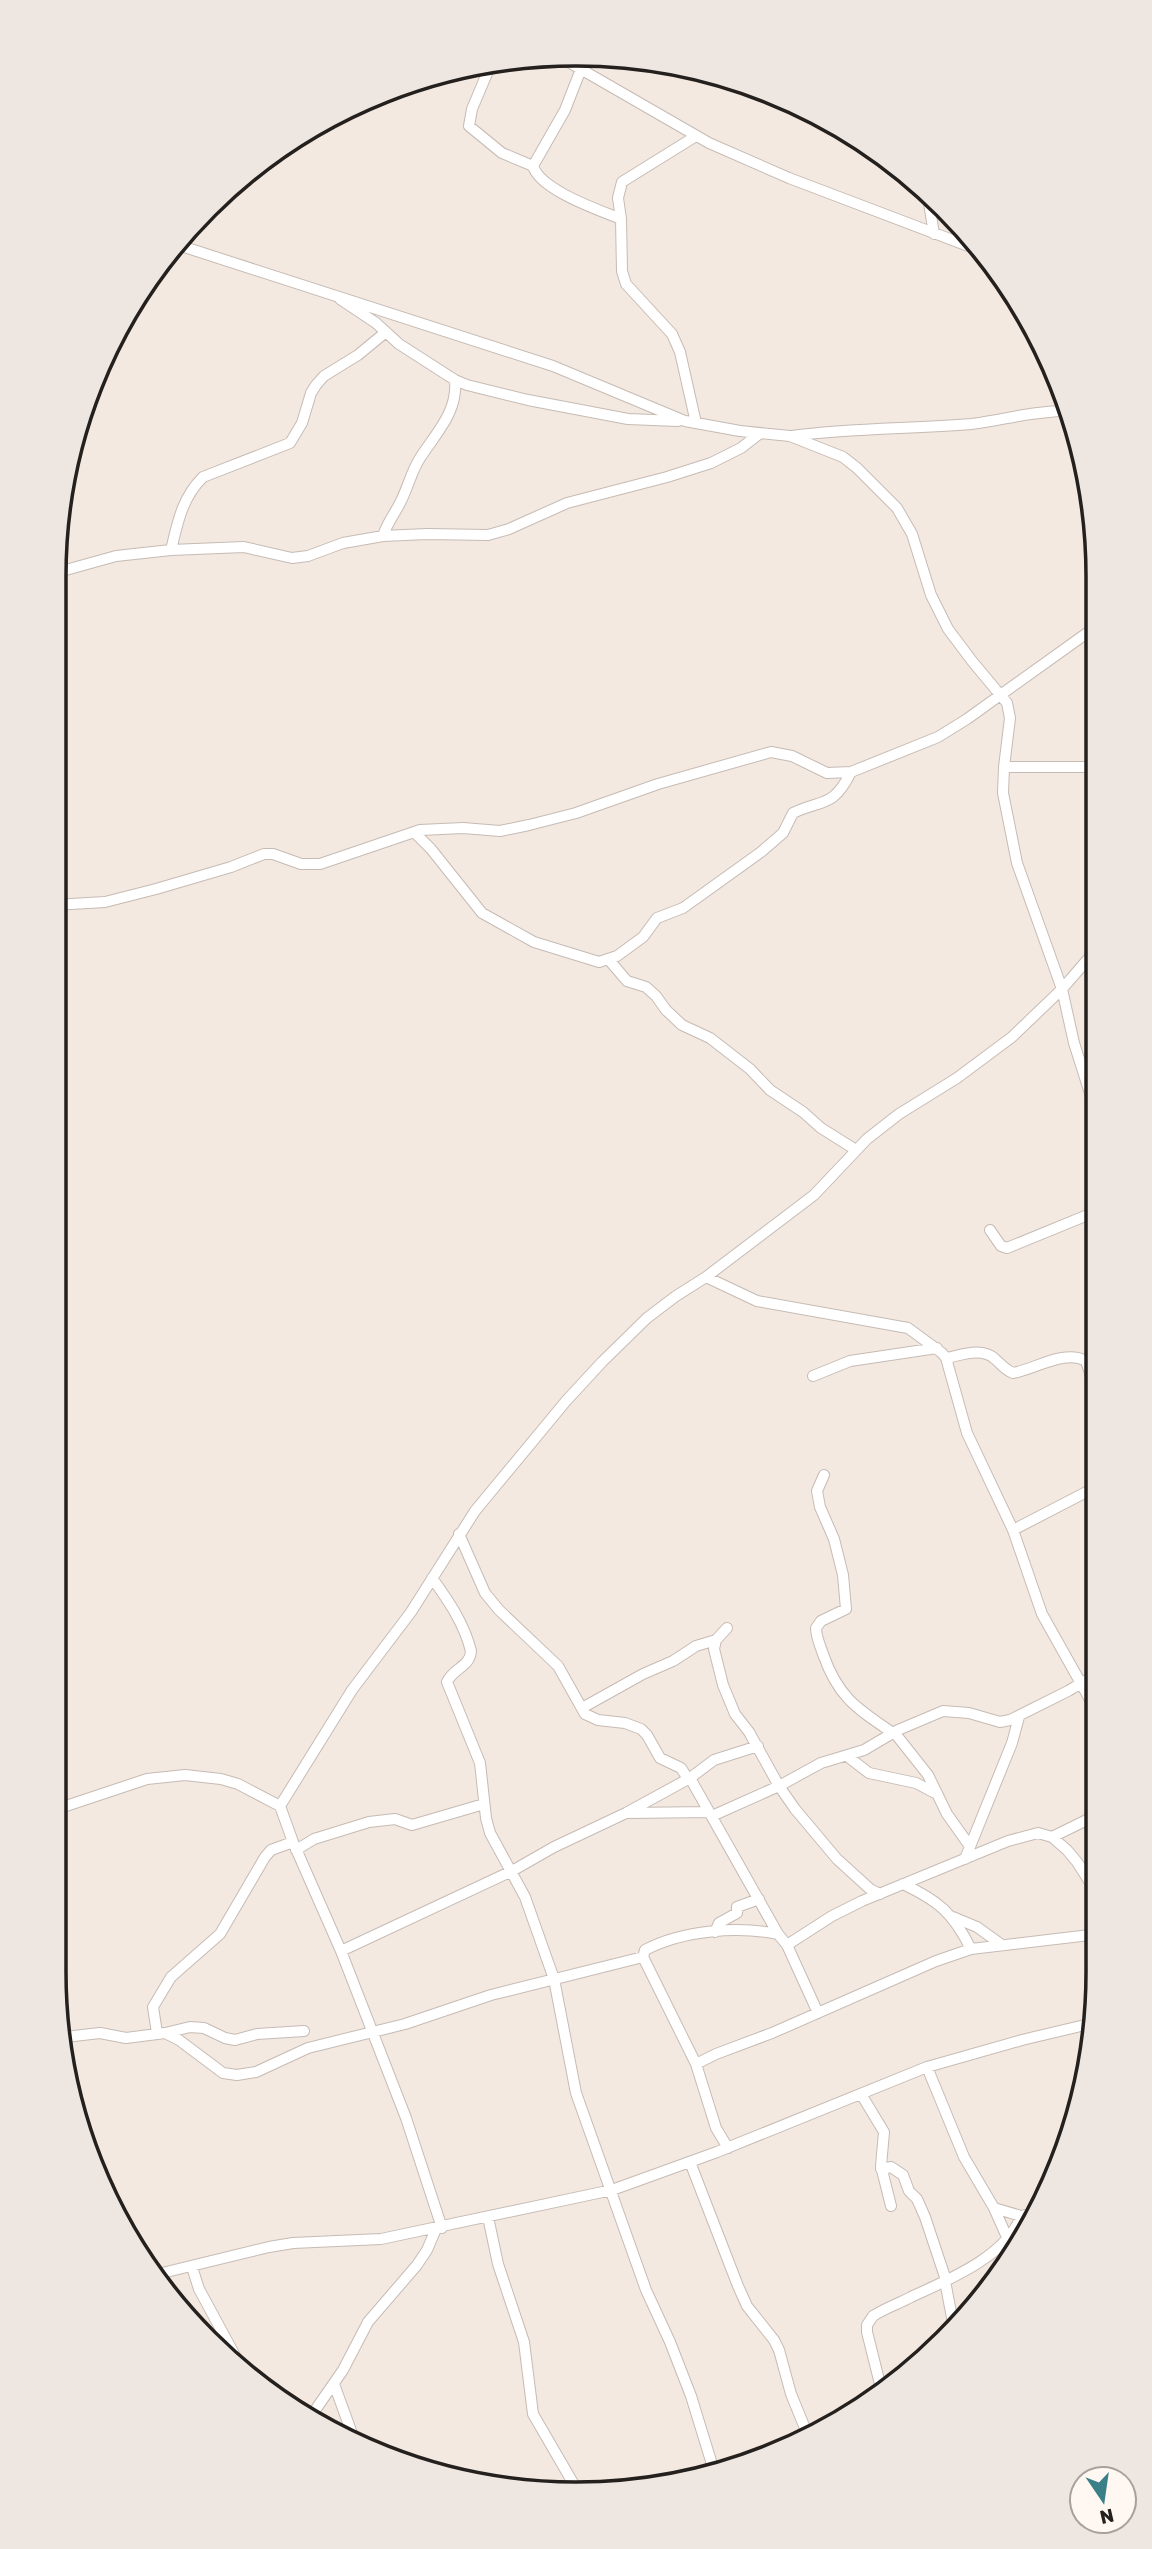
<svg xmlns="http://www.w3.org/2000/svg" width="1152" height="2549" viewBox="0 0 1152 2549" font-family="Rubik,sans-serif">
  <rect width="100%" height="100%" fill="#f4e9e1"/>
  <g fill="none" stroke-linecap="round" stroke-linejoin="round">
    <defs>
      <path id="minor" d="M558,56l151,87 80,35 195,74
        M491,64l-19,45 -3,17 33,27 31,13
        M581,69l-16,41 -32,56c7,24 66,44 88,53
        M696,136l-74,46 -4,16 3,21 1,52 4,13 46,50 8,18 16,71
        M928,197l6,37
        M175,244l378,122 132,55 55,10 50,5 53,21 14,11 40,40 15,26 19,61 17,34 24,32 35,42 3,15 -6,49 -1,26 14,70 45,126 12,54 21,66
        M340,299l36,24 23,21 56,36 12,5 61,15 100,19 50,2
        M792,436c59,-8 119,-7 179,-12 34,-4 60,-13 96,-13
        M383,536c4,-13 11,-21 17,-33 8,-15 11,-31 20,-45 16,-25 38,-46 35,-78
        M171,550c7,-29 11,-52 32,-73l87,-34 12,-20 9,-30 5,-8 8,-9 34,-21 28,-23
        M55,573l61,-17 55,-6 73,-3 48,11 16,-2 35,-13 40,-7 44,-2 61,1 21,-6 58,-26 100,-26 44,-14 30,-15 18,-14
        M1004,767h90
        M414,832l17,17 51,64 52,29 65,20 18,-6 26,-19 14,-19 26,-10 78,-56 22,-19 10,-20c30,-14 40,-5 58,-41
        M54,905l51,-3 51,-13 75,-22 33,-13h9l28,10h19l100,-34 43,-2 37,3 29,-6 47,-12 82,-29 113,-32 21,4 35,17 24,-1 87,-35 29,-18 127,-91
        M609,960l18,21 19,6 10,9 10,14 16,15 28,13 40,31 20,21 33,22 18,16 35,22
        M990,1230l11,16 6,2 88,-36
        M706,1277l51,24 151,27 34,25 4,5 21,75 46,97 29,84 55,98
        M946,1358c16,-3 36,-11 49,1 6,5 10,11 18,14 22,-4 52,-24 73,-12l10,30
        M813,1376l37,-15 87,-13
        M824,1475l-7,16 3,16 14,32 9,36 3,34 -25,12 -5,7c0,9 4,17 7,26 15,43 33,54 70,79
        M1013,1530l83,-43
        M459,1534l26,59 14,17 59,56 27,48 13,6 27,3 16,6 6,6 13,23 21,10 7,11
        M432,1578c16,22 32,45 39,73 -1,16 -18,17 -24,31l33,81 6,55 4,15 35,64 29,82 22,114 70,197 24,52 21,54 24,78
        M727,1628l-11,12 -2,9 9,36 12,29 14,18 30,54 16,23 42,50 33,30 10,5
        M582,1708l61,-34 30,-13 23,-15 20,-6
        M894,1732l34,43 19,39 22,31
        M847,1756l22,17 47,10 21,11
        M690,1778l88,156 9,11 31,68
        M280,1806l72,-116 59,-78 64,-101 91,-110 36,-39 45,-44 29,-22 30,-19 108,-82 53,-56 32,-25 58,-36 55,-41 50,-48 33,-38
        M54,1810l93,-31 38,-4 36,4 17,5 42,22 13,36 48,109 65,167 36,110
        M628,1813l81,-1
        M712,1816l67,-30 42,-23 43,-13 34,-20 45,-19 26,2 31,9 10,-2 58,-29 29,-17
        M1052,1837l45,-22
        M296,1850l18,-11 55,-17 26,-3 17,6 72,-21
        M965,1859l47,-116 7,-26
        M903,1884c36,17 50,29 68,65
        M953,1917l24,10 25,18
        M715,1932l4,-9 18,-10v-6l22,-8
        M787,1945l45,-29 30,-15 146,-60 30,-8 14,4 15,13 10,12 21,33
        M341,1951l171,-80 42,-24 72,-34 64,-35 24,-18 44,-14
        M643,1957l2,-7c38,-20 93,-24 133,-16
        M157,2033l-4,-26 18,-30 49,-43 45,-77 6,-7 22,-8
        M165,2033l25,-6 14,1 21,10 10,2 22,-6 47,-3
        M65,2037l35,-4 26,5 39,-5 14,7 44,33 14,2 19,-3 52,-24 97,-24 86,-29 152,-38 53,107 20,64 12,20
        M696,2064l20,-10 56,-21 164,-72 35,-12 127,-15
        M927,2067l37,90 30,51 20,45
        M861,2094l23,38 -3,34 10,40
        M690,2162l48,124 9,20 27,34 5,10 12,44 18,44
        M881,2169l10,-2 12,8 6,16 8,8 8,18 21,63
        M994,2208l27,8 17,-4
        M488,2217l10,47 26,78 9,72 43,74
        M192,2267l7,22 40,74
        M154,2275l115,-28 24,-4 88,-4 231,-49 105,-38 210,-85 95,-27 67,-16
        M945,2281l9,47
        M334,2384l20,55
        M881,2388l-14,-56v-7l6,-9c12,-8 25,-12 38,-19 37,-17 96,-41 110,-81
        M309,2419l34,-49 25,-48 49,-57 10,-15 9,-21"/>
    </defs>
    <!-- minor casing -->
    <use href="#minor" stroke="#c6bbb4" stroke-width="12"/>
    <!-- minor -->
    <use href="#minor" stroke="#fff" stroke-width="10"/>
  </g>
  <!-- crop -->
  <path d="M0 0H1152V2549H0ZM576 66H576A510 510 0 0 1 1086 576V1972A510 510 0 0 1 576 2482H576A510 510 0 0 1 66 1972V576A510 510 0 0 1 576 66Z" fill="#ede6e1" fill-rule="evenodd"/>
  <path fill="none" stroke="#24201e" stroke-width="3.5" d="M576 66H576A510 510 0 0 1 1086 576V1972A510 510 0 0 1 576 2482H576A510 510 0 0 1 66 1972V576A510 510 0 0 1 576 66Z"/>
  <!-- north arrow -->
  <g transform="translate(1103 2500) rotate(167)"><circle r="33" fill="#fef7f2" stroke="#a7a19d" stroke-width="2"/>
  <path d="M0-5L12 26L0 18L-12 26Z" fill="#398089"/>
  <text y="-10" font-size="19" font-weight="bold" text-anchor="middle" fill="#24201e">N</text>
  </g>
</svg>
